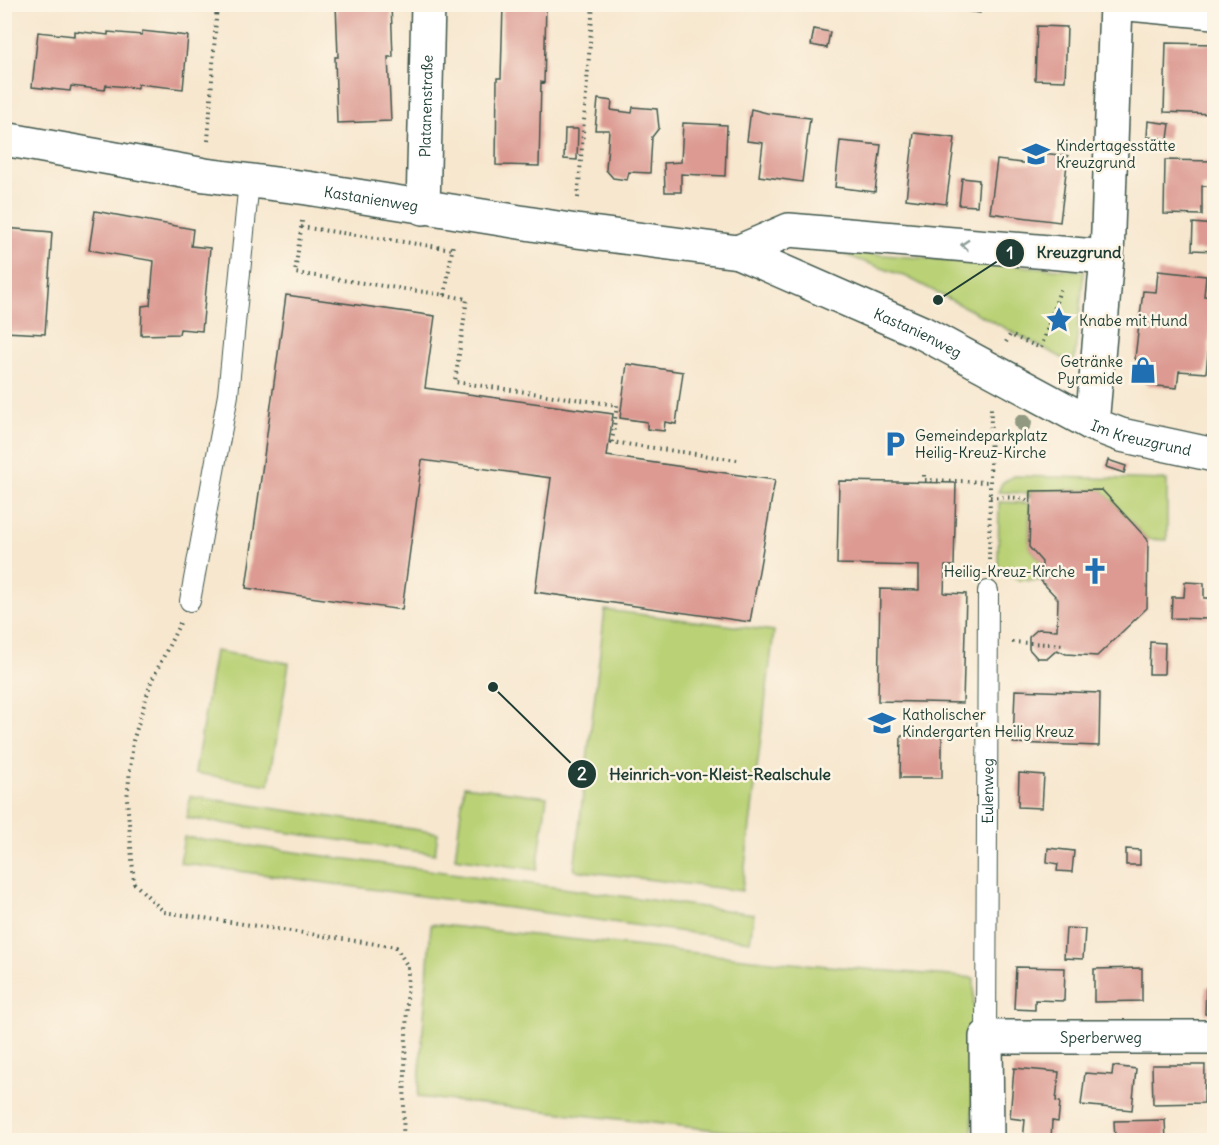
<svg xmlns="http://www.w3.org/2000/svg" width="1219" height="1145" viewBox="0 0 1219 1145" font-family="Delius,sans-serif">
  <rect width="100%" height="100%" fill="#fcf5e5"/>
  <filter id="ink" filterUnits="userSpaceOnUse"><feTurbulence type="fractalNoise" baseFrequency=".0167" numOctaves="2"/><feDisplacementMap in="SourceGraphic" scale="12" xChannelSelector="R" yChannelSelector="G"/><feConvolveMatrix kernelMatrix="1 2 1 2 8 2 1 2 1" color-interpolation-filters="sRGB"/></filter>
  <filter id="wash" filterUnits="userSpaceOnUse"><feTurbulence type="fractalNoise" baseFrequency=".008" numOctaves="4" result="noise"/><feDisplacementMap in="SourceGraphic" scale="24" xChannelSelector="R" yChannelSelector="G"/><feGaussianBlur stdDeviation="1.35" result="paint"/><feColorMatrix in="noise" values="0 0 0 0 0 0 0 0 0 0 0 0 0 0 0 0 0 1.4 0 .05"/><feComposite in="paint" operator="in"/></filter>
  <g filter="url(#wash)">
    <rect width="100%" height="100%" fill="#f7e7cf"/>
    <!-- green -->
    <path fill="#bad176" stroke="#6c8755" stroke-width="1.5" d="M834,251l250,20 -10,93 -167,-87z
      M1013,476l154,4v60l-20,-1 -45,-49 -71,1 -1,7 -2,-1v-4l-30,-1 4,-9z
      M999,502l28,1 3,3 -1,41 13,15 -1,19 -24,-1 -19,-14z
      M605,610l169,21 -32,260 -168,-21z
      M215,651l74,12 -20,122 -74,-12z
      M464,786l83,11 -10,73 -82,-12z
      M190,796l248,37 -3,21 -248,-36z
      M184,837l570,77 -4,27 -570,-78z
      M431,924l348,38 195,16 -2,162h-165l-389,-43z"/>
    <g id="blocks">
      <!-- building -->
      <path fill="#dc9a92" d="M336,4h55l2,53h-5l3,64 -54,2 -2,-66h3z
        M959,4h22l-1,9 -22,-3z
        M1031,4h29v4l-29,-2z
        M503,5h43l-2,78 -3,-1 -2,84 -43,-1 1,-87h4z
        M1037,26l30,1 -2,54 -30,-1z
        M814,29l16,3 -3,16 -16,-3z
        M74,31l34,4v-3l34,3v-4l46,5 -5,53 -45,-5v4l-32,-3 -1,5 -34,-4 -1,5 -38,-4 6,-55 36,4z
        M1166,43l48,1v70l-50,-2z
        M598,99l14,2 -1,9 21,3 1,-6 24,2 2,19 -7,9 -2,36 -21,-1 -2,8 -14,-2 -7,-8 3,-40h-14z
        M751,109l16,4 43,5 -8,64 -43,-6 4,-33 -16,-2z
        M1148,121l22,3 -2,15 -21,-2z
        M683,123l44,2 -2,51 -44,-2v18h-16l-1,-29 17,-1z
        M565,129h13l-1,31 -13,-1z
        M914,133l41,5 -9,66 -40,-5z
        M840,141l41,4 -6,47 -40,-5z
        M1033,152l35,4 -8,66 -70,-9 7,-53 34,4z
        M1165,160l49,1v26l-12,-1v29l-38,-1z
        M962,178l17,2 -2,26 -18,-1z
        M95,211l98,18 -2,17 19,2 -8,83 -22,-2 -1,5 -38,1 1,-29 8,-1 4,-44 -65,-11z
        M1193,223l21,2v26l-22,-1z
        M4,228l48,4 -7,102 -41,-2z
        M1158,271l48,5 -2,20 10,1 -8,76 -27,-2 -2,17 -30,-3 2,-5 -14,-22 8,-67 13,1z
        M286,295l149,21 -10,72 188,26 -6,42 168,24 -25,142 -215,-30 16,-114 -129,-18 -20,150 -156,-22z
        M627,364l56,8 -7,52 -11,-2 -1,9 -17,-2v-7l-27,-4z
        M1108,460l18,6 -2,7 -18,-6z
        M839,481l117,2 -2,83h-9l-1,27 22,1 -3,109 -85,-2 2,-112 39,1v-24l-82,-2z
        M1102,490l46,50 -1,68 -50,48 -31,-2 -9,-4 -9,8h-11l-8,-9v-12l9,-8 19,1 1,-31 -17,-18 1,-19 -13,-15 2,-56z
        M1185,582l19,1v15h5v21l-38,-1 1,-21h12z
        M1150,642l15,1 -1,31h-15z
        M1015,690l85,3 -1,53 -86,-3z
        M901,736h41v42h-42z
        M1019,773l25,2 -2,33 -24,-1z
        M1048,848l26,3 -2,21 -15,-1 1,-7 -11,-2z
        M1126,849l14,1v15h-14z
        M1066,928l19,1 -2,30 -19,-1z
        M1016,967l49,1 -1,33 -29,-1v10l-21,-1z
        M1142,968v33l-48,1v-33z
        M1206,987h8v27h-9z
        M1152,1065h53l-1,38 -51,1z
        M1113,1066l23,3 -4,41 -51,-5 4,-32 27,2z
        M1014,1068l45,4 -3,29 4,1 -2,20 -6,-1 -1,19h-28l2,-20 -15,-2z
        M1165,1120l1,20h-51l-1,-19z"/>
    </g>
  </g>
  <g filter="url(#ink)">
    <use href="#blocks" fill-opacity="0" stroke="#3f564b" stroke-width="1.5"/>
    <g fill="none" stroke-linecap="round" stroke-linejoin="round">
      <defs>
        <g id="lane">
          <path d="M190,601l38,-206 21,-214"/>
          <path id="s1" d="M986,1037l2,-446"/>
        </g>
        <g id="street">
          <path d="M1129,4l85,8"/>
          <path id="s2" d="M4,139l201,36 102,13 269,43 162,21 185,81 169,91 29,11 93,20"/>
          <path id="s3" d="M423,208l5,-204"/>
          <path d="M738,252l51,-22 318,27"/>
          <path d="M1092,424l15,-167 9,-253"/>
          <path id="s4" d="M987,1140l-1,-103h228"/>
        </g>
      </defs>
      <!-- lane casing -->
      <use href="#lane" stroke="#3f564b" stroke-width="22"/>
      <!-- street casing -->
      <use href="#street" stroke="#3f564b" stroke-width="36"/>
      <!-- path -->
      <path stroke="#3f564b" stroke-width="4" stroke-dasharray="1.5 4.5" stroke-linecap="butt" d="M208,141l9,-137
        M578,198l15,-194
        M302,221l-7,52 150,22 8,-51
        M301,227l151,22
        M445,295l22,4 -12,83 162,23 -5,37 125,18
        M1006,342l4,-7 31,13 20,-61
        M924,475v5l66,2
        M990,497l33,1 7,4
        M989,566l2,-160
        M180,623l-29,59 -18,59 -6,58 7,84 30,29 232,35 12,20 -5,173
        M1012,642l54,3"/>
      <!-- lane -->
      <use href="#lane" stroke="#fff" stroke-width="20"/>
      <!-- street -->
      <use href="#street" stroke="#fff" stroke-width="33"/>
    </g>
    <!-- trees -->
    <circle fill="#919a81" cx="1023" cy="423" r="9"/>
    <!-- one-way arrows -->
    <defs><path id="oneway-chevron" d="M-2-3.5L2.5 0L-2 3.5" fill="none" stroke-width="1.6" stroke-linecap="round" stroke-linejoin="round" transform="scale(1.5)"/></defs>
    <use stroke="#8f9e9a" href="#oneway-chevron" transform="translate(965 245) rotate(-175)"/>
  </g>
  <!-- icons -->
  <defs>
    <symbol id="school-bare" viewBox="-9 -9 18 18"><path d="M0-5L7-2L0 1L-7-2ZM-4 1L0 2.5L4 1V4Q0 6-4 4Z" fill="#1f6fb2" stroke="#fcf5e5" stroke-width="2.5" paint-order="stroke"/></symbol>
    <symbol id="sight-bare" viewBox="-9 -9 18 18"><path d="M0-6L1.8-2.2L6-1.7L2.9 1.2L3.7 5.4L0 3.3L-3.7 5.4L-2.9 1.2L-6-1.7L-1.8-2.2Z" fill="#1f6fb2" stroke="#fcf5e5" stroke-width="2.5" paint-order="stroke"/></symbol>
    <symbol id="shop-bare" viewBox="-9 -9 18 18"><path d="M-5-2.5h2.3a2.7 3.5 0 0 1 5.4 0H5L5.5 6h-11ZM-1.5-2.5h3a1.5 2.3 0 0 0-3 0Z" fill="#1f6fb2" stroke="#fcf5e5" stroke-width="2.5" paint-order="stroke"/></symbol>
    <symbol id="parking-bare" viewBox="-9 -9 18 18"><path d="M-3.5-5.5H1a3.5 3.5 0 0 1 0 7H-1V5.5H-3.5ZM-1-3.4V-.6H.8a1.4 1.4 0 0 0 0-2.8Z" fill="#1f6fb2" stroke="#fcf5e5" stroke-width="2.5" paint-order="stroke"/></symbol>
    <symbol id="church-bare" viewBox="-9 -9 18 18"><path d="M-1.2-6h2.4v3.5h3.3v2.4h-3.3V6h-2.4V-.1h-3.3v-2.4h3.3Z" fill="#1f6fb2" stroke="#fcf5e5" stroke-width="2.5" paint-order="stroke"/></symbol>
  </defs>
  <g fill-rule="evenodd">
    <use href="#school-bare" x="1017" y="135" width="38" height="38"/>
    <use href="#sight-bare" x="1040" y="301" width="38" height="38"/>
    <use href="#shop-bare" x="1124" y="351" width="38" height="38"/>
    <use href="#parking-bare" x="876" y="425" width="38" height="38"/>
    <use href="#church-bare" x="1076" y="552" width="38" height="38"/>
    <use href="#school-bare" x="863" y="704" width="38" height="38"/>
  </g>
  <g text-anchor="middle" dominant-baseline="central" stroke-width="5" stroke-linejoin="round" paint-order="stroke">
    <!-- street labels -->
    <g font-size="15" fill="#1f3d34" stroke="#fcf5e5">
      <text stroke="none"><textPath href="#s3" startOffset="102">Platanenstraße</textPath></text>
      <text stroke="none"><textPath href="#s2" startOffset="372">Kastanienweg</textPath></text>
      <text stroke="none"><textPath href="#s2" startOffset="940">Kastanienweg</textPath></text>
      <text stroke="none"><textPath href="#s2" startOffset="1188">Im Kreuzgrund</textPath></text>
      <text stroke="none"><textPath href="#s1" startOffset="246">Eulenweg</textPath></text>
      <text stroke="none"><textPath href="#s4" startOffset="218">Sperberweg</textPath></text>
    </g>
    <!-- poi labels -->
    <g font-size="15" fill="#1f3d34" stroke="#fcf5e5" text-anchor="start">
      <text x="1056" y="145">Kindertagesstätte<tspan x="1056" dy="17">Kreuzgrund</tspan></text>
      <text x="1079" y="320">Knabe mit Hund</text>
      <text x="1123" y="361" text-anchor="end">Getränke<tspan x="1123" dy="17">Pyramide</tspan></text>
      <text x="915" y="435">Gemeindeparkplatz<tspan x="915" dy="17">Heilig-Kreuz-Kirche</tspan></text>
      <text x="1075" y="571" text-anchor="end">Heilig-Kreuz-Kirche</text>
      <text x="902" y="714">Katholischer<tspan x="902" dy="17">Kindergarten Heilig Kreuz</tspan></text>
    </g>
  </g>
  <!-- callouts -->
  <path fill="none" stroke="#1f3d34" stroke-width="2" d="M938 300L1010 253M493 687L582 774"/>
  <g fill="#1f3d34" stroke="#fcf5e5" stroke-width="2">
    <circle cx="938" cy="300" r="6"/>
    <circle cx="493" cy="687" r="6"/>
    <circle cx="1010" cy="253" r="15"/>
    <circle cx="582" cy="774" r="15"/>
  </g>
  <g font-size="18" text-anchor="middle" font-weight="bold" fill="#fff">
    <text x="1010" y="259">1</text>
    <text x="582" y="780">2</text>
  </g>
  <g font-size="16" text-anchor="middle" font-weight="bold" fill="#1f3d34" stroke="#fcf5e5" stroke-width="5" stroke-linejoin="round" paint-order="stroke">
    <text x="1079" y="258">Kreuzgrund</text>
    <text x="720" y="780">Heinrich-von-Kleist-Realschule</text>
  </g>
  <!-- margin -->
  <rect width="1219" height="1145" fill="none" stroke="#fcf5e5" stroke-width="24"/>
</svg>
